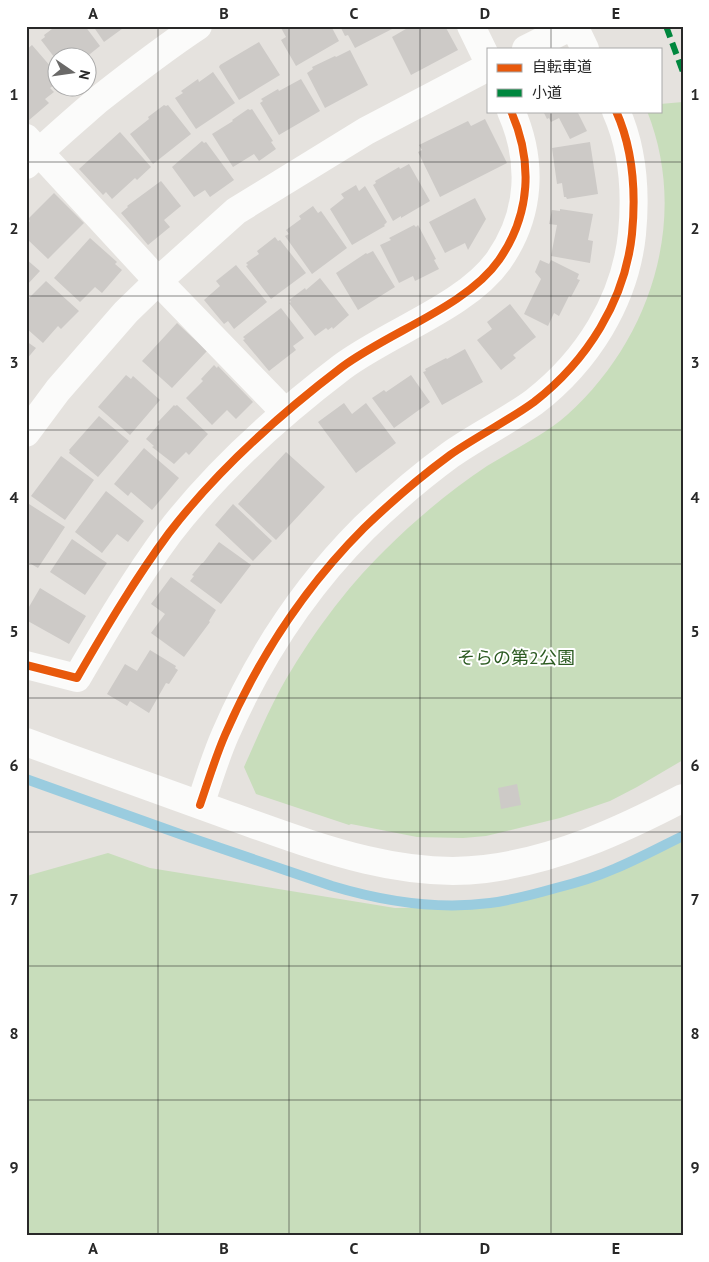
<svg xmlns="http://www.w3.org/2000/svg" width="709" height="1262" viewBox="0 0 709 1262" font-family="'PT Sans','Noto Sans JP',sans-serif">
  <rect width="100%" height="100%" fill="#e5e2de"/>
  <!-- green -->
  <path fill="#c8ddbb" d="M683,102v658l-46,27 -27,14 -50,17 -74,18 -23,2 -46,-1 -66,-13 -2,1 -93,-31 -12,-27c12,-27 23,-53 37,-79 27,-48 64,-99 104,-138 31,-31 66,-60 102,-84 27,-17 56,-30 80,-51 84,-75 123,-197 80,-304h13v-7z
    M683,841v395h-657v-359l4,-2 78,-22 42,15 245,40 77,-1 28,-2 58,-13 44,-14z"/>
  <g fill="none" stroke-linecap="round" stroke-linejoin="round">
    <!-- stream -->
    <path stroke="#9accdf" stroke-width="10" d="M26,779l165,59 141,48c50,15 105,24 158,17 22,-3 45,-9 66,-15 20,-5 40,-11 58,-19 24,-10 46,-22 69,-33"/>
  </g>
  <!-- building -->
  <path fill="#cdcac7" d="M56,26h29l15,20 -15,12h-27v4l-17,-22 4,-3 -1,-2z
    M93,26h33l-22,16z
    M280,26h51l8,15 -43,25 -15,-26 5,-3z
    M340,26h53l1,2 -39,20 -7,-13 -3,1z
    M411,26h34l13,24 -47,25 -19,-38z
    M259,42l21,33 -41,25 -20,-33 1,-2z
    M32,45l26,30v7l-8,6 4,4 -9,7 4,4 -21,18 -2,-2v-69z
    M350,50l18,35 -43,23 -18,-35 6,-4 -1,-2 23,-11 1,1z
    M213,72l22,31 -39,26 -21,-31 8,-5 -2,-2 17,-12 1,3z
    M301,79l19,32 -41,24 -19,-32 3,-2 -2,-2 17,-10 1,2z
    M164,105l2,1 2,-1 23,29 -38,30 -23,-30 19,-15 -1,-2z
    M248,109l2,1 2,-1 21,32 -2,1 5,7 -17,12 -5,-7 -21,13 -21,-33 21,-13 -1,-1z
    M543,111h34l10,20 -17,8 -11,-21 -8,4 -2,-4 -2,1z
    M485,119l22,44 -67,34 -22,-45 4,-2 -3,-5 49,-24 3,5z
    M120,132l31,35 -14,13 -2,-2 -23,21 -6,-7 -3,3 -24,-26z
    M202,141l2,2 2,-1 28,38 -24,17 -5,-7 -11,7 -22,-30z
    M590,142l8,52 -31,5 -1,-2h-2l-2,-14 -5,1 -5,-36z
    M409,164l21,37 -29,17v-2l-8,5 -20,-36 3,-2 -1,-2 24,-14 1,2z
    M161,181l20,25 -17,14 6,7 -22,18 -27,-32 7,-6 -1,-1z
    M356,185l3,6 6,-5 22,36 -3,3 1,1 -33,19 -22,-36 14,-11 -3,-4z
    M54,193l30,30 -36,36 -22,-21v-13l4,-4 -2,-2z
    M475,198l11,21 -18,31 -3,-7 -20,10 -16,-31z
    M313,206l5,7 3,-2 26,37 -35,26 -27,-38 4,-2 -3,-4 15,-11 -2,-3z
    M560,209l33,5 -5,26 5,1 -3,22 -39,-7 6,-31 -8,-1 3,-14 8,1z
    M414,225l2,2 2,-2 18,34 -2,1 5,9 -24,12 -2,-5 -14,7 -19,-38 11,-5 -2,-2z
    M275,237l3,4 2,-1 26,33 -35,26 -25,-33 2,-1 -2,-2 13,-9 -2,-3z
    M90,238l27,24 -2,2 7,6 -20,23 -7,-6 -15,15 -26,-24z
    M373,251l22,36 -37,23 -22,-37 30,-20 1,1z
    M26,259l14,12 -14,15z
    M540,260l9,4 2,-4 28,14 -2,5 3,1 -9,17 -2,-1 -10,20 -5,-3 -6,13 -24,-12 17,-35 -6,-7z
    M236,265l31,37 -33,27 -6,-8 -4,3 -20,-24 16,-14 -4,-5z
    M320,278l29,37 -16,14 -1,-2 -4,3 -2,-2 -11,8 -26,-33 2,-1 -2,-2 16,-12 1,2z
    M46,281l33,30 -18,18 -3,-3 -15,17 -17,-15v-27z
    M510,304l26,33 -23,18 3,3 -15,12 -24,-30 15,-11 -5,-7z
    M281,308l23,30 -11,8 3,4 -27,21 -26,-31 2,-1 -2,-2z
    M177,323l30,28 -35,37 -30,-27z
    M26,341l10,7 -10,12z
    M465,349l18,33 -41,23 -19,-33 3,-1 -1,-2 21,-11 1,1z
    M214,365l3,3 1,-2 35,36 -17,17 -9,-9 -15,15 -26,-27 17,-17 -2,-2z
    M126,375l5,4 2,-3 27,24 -30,35 -32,-28z
    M411,375l19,27 -36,26 -22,-30 12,-8 2,2z
    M344,403l8,11 14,-11 30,40 -40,30 -38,-51z
    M174,405l1,1 2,-1 31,29 -19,21 -3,-3 -12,12 -22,-17 2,-1 -8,-7 13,-15 -1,-2z
    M99,416l30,25 -31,36 -29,-24 1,-2 -1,-1z
    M144,448l35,30 -27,32 -21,-18 -3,4 -14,-12z
    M286,452l39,35 -49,53 -38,-36z
    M61,456l33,24 -29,40 -34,-24z
    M106,491l38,30 -16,21 -11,-8 -15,19 -27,-21z
    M29,504l36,23 -27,41 -12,-7v-52z
    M233,504l39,37 -19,20 -38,-36z
    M72,539l35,24 -22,32 -35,-23z
    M219,542l32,23 -30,39 -31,-23 4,-5 -2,-1 10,-12h1z
    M171,577l45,33 -7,11 1,1 -26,35 -33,-24 14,-19 -14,-10z
    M40,588l46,28 -17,28 -43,-24v-8z
    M150,650l26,16 -1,2 3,2 -9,14 -3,-1 -17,30 -19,-12 -3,5 -20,-12 18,-30 12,7z
    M517,784l4,21 -20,4 -3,-21z"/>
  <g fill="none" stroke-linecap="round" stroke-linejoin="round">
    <!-- minor -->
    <path stroke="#fbfbfa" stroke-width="28" d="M471,26l17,35
      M574,26l11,23
      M526,49l46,-23
      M26,138l132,143 127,131
      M26,165c23,-23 48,-44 72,-65 33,-26 65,-51 100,-74
      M26,433l32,-43 68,-78 32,-31 78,-70 130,-80 122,-64
      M26,665l51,13c29,-50 58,-99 92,-145 49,-64 110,-118 173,-166 47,-35 125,-61 157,-107 32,-46 34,-99 12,-149
      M26,742c65,24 130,47 196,71 83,29 173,67 263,56 71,-9 135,-38 198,-71
      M200,805c8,-23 15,-47 25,-70 33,-76 80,-148 139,-207 27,-26 56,-51 86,-73 27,-19 58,-34 84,-53 53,-41 91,-101 98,-168 4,-41 1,-85 -16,-123"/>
    <!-- quiet -->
    <path stroke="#00873e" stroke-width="6" stroke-dasharray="12 6" stroke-linecap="butt" d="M666,26l17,46"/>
    <defs>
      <path id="cycleway" d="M26,665l51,13c29,-50 58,-99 92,-145 49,-64 110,-118 173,-166 47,-35 125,-61 157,-107 32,-46 34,-99 12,-149
        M200,805c8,-23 15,-47 25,-70 33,-76 80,-148 139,-207 27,-26 56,-51 86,-73 27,-19 58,-34 84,-53 53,-41 91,-101 98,-168 4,-41 1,-85 -16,-123"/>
    </defs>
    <!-- cycleway casing -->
    <use href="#cycleway" stroke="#fff" stroke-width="11"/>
    <!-- cycleway -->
    <use href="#cycleway" stroke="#e8590c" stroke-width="8"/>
  </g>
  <!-- grid -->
  <path fill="none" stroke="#282828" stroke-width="1" stroke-opacity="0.55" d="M158,26v1210M289,26v1210M420,26v1210M551,26v23M551,111v1125M26,162h657M26,296h657M26,430h657M26,564h657M26,698h657M26,832h657M26,966h657M26,1100h657"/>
  <g text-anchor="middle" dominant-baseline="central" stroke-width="4" stroke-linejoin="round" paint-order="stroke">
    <!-- park labels -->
    <g font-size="18" fill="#2c5b22" stroke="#fff">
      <text x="516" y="657">そらの第2公園</text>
    </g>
  </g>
  <!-- border -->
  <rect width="709" height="1262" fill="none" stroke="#ffffff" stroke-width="55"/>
  <!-- legend -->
  <rect x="487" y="48" width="175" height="65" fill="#ffffff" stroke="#a9a9a9"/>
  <rect x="497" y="64" width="25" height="8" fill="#e8590c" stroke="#a9a9a9"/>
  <text x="532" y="72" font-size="15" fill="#282828">自転車道</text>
  <rect x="497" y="89" width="25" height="8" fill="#00873e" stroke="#a9a9a9"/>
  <text x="532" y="98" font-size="15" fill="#282828">小道</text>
  <!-- north arrow -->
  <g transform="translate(72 72) rotate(103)"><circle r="24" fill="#ffffff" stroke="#a9a9a9"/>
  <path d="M0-4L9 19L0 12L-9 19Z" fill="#6a6968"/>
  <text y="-8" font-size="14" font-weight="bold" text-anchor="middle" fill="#282828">N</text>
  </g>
  <rect x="28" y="28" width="654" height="1206" fill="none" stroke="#282828" stroke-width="2"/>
  <g font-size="16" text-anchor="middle" font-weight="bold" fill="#282828">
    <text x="93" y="19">A</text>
    <text x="224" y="19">B</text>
    <text x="354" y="19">C</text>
    <text x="485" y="19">D</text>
    <text x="616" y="19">E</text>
    <text x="14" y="100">1</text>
    <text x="695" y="100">1</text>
    <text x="14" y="234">2</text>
    <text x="695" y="234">2</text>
    <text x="14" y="368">3</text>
    <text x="695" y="368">3</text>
    <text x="14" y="503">4</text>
    <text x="695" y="503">4</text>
    <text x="14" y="637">5</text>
    <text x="695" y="637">5</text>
    <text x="14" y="771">6</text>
    <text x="695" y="771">6</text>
    <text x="14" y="905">7</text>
    <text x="695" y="905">7</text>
    <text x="14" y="1039">8</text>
    <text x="695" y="1039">8</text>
    <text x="14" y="1173">9</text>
    <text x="695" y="1173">9</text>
    <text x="93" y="1254">A</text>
    <text x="224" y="1254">B</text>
    <text x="354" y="1254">C</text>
    <text x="485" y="1254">D</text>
    <text x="616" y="1254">E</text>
  </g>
</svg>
